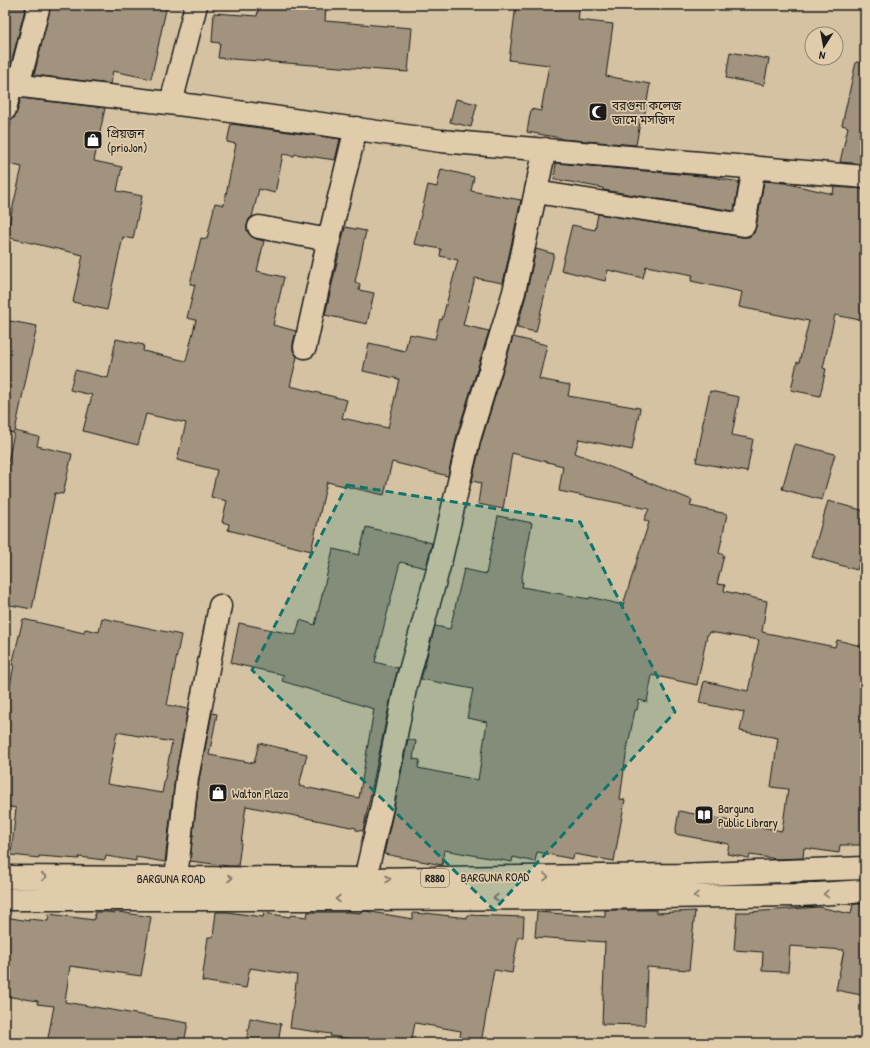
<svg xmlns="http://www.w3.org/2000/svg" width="870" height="1048" viewBox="0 0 870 1048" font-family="'Patrick Hand','Noto Sans Bengali',sans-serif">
  <rect width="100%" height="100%" fill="#d4c2a2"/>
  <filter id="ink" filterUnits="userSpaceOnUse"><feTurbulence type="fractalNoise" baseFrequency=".025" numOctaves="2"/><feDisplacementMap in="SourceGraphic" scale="8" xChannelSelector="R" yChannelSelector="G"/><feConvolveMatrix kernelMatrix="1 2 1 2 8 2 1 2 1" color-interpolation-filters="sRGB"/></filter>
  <g filter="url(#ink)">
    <!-- building -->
    <path fill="#a1937d" stroke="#1c1c1c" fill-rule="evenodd" d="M5,5h21l-17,67h-4z
      M51,5h116l-16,74 -38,-8 -3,13 -76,-9z
      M259,5h67l-1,16 87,7 -4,44 -190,-14 2,-15 -8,-1 2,-29 43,3z
      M516,5h64l-2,15 35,4 -7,52 44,8 -6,34 -3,-1 -5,28 -75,-6v-1l-34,-6 4,-23 10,2 8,-46 -40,-5z
      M730,52l39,7 -5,26 -38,-7z
      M856,62l9,1v101l-25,-2 8,-35 -6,-2z
      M21,98l84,10 -11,53 28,6 -5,24 25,5 -9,43 -10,-2 -16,73 -34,-8 10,-47 -77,-18 16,-70 -17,-4v-12l6,-28 -4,-1 7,-4 3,-6z
      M456,99l21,5 -6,23 -21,-5z
      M231,124l109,15 -5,21 -40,-6 -1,2 -11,-2 -8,39 -16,-4 -7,28 -3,2 -2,6v6l4,5 5,3 8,2 -7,30 27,6 -11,48 23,6 -3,13v6l4,7 -7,29 57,14 -5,18 46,10 11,-49 -36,-8 6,-28 36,8 4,-17 26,5 5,-20 2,1 16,-60 -18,-4 1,-7 -27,-5 14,-59 9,2 4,-18 33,8 -3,14 50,9 -18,83 -28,-5 -12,47 26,6 -32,104 -9,41 -56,-14 -8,33 -57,-13 -16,69 -83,-21 1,-6 -7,-2 5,-21 -16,-4 6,-27 -40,-10 9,-37 -40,-9 -8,31 -55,-14 9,-36 -22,-5 5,-20 33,8 8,-39 28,6 -1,6 43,10 10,-41 -9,-2 8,-33 -5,-1 11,-46 6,1 8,-36 9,2 12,-61 -9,-2z
      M556,163l156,14 27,5 -5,29 -131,-21v-2l-49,-9z
      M764,181l20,2 49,11 1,-7 31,2v132l-30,-6 -12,53 3,1 -6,27 -29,-6 6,-28 2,1 10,-42 -70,-14 3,-15 -51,-11 2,-6 -47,-9 -3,12 -35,-8 -3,11 -44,-11 11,-45 23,5 3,-16 144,23h7l5,-4 2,-6z
      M345,227l21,4 -11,51 5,2 -1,6 15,3 -7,31 -42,-9z
      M536,249l18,5 -18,78 -19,-4 9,-33z
      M5,320l32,6 -22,105 24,6 -2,9 35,8 -9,40 -8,-1 -23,116 -27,-5v-128l9,-43 -9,-1z
      M513,337l34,8 -8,34 31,6 -2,11 72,12 -8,42 -53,-11 -4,14 117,47 -2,6 37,8 -8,39 5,2 -7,29 8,1 -1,6 43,10 -5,31 73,15 2,-7 28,7v198h-25l-1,8 -35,-5 -1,10 -26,1 -27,-4 -1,3 -22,-4 2,-10 -54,-10 4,-23 103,20 6,-42 -17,-2 7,-49 -38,-7 4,-19 -45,-9 5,-22 44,10 11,-51 -50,-8 -1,3h-1l-10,50 -45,-10 -5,27 -8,-2 -2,10h-2l-9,45 -6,44 5,1 -11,61 -40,-7 -1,5 -36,-7 -2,10 -22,-5 -1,5 -68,-12 -2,15 -58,-11 9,-41 15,-74 8,2 -3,18 7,1 -2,8 60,12 9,-58 -20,-4 6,-29 -52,-10 14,-53 15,3 14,-60 22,5 12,-58 34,7 -11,59h2l-1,5 67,12 1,-2 33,8 26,-83 -5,-2 5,-11 -90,-18 4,-25 -51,-13 -9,56 -25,-5 3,-21 -9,-2 9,-39z
      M710,391l29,6 -7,38 21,4 -6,33 -51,-10 7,-35h-1z
      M795,444l40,10 -13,46 -40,-11z
      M828,501l37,10v31l-8,28 -45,-13z
      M366,527l66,16 -6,25 -26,-6 -25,100 23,6 -5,19 -30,144 -7,-1v-2l-110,-22 -8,60h-9l-39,-5 9,-81 13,-67 5,1 -8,41 45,8 5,-20 48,11 -8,32 60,12 15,-89 -92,-28 2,-6 -53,-12 8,-40 57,12 4,-15 15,5 18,-76 26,6z
      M102,618l79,17 -14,70 21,4 -13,68 -10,85 -29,-5v4l-30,-5 -1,4 -26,-3v2l-40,-3v2l-28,-3 5,-47 -11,-2v-94l9,-47h-2l11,-46 61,14 1,-4 14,3zM117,732l55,10 -10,51 -55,-9z
      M853,904h12v71l-4,20 -25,-5 8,-40 -54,-4 -2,26 -26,-1 1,-19 -29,-2 3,-38h12l70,-5 32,7z
      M605,910h51v3l39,-2 -6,59 -42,-3 -2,58 -43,-1 3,-82 -70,-5 2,-25 68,5z
      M365,911l48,8v-6l12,1v-1l42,5v-3l57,2 -1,20h-5l-6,36 -18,-3 -13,73h-22l2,-12 -46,-8 -4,20h-59l1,-4 -23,-3 1,-2 -41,-6 7,-53 -47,-7v3h-1l-3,17 -44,-7 6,-44h5l3,-25h11l36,5 1,-4 26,4 1,-2 16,2 1,-5h42l10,1v-1z
      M95,912h12l8,1v-1h4l32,5 -10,59 -71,-10 -5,36 123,21 -4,20h-137l7,-37 -17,-2 1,-3 -33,-5v-79l24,4v-2l19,2 1,-7 45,6z
      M250,1018l31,6 -3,19h-32z"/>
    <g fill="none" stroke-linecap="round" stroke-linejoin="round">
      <defs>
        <path id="minor" d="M5,84l198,23 238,34 424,36
          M18,86l21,-81
          M171,103l25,-98
          M5,109l6,-24
          M536,192l208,33 10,-58
          M259,227l70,13
          M305,347l22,-100 29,-119
          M176,878l11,-100 33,-172
          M365,879l16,-68 24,-122 36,-130 28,-120 45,-147 31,-143"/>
        <path id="primary" d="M5,877l360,2 315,-4 185,-7
          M5,899h355l223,-1 218,-3 64,-4"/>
      </defs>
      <!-- minor casing -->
      <use href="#minor" stroke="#1c1c1c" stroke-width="25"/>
      <!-- primary casing -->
      <use href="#primary" stroke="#1c1c1c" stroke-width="25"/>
      <!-- minor -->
      <use href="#minor" stroke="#e0ccab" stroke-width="22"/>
      <!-- primary -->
      <use href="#primary" stroke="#e0ccab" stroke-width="22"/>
    </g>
    <!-- one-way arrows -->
    <defs><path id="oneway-chevron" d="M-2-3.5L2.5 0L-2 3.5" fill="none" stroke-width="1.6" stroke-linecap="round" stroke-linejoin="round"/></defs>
    <g stroke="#7e7464">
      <use href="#oneway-chevron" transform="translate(44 877)"/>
      <use href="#oneway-chevron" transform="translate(546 877) rotate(-1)"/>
      <use href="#oneway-chevron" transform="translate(230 878)"/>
      <use href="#oneway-chevron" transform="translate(388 879) rotate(-1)"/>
      <use href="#oneway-chevron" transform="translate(826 894) rotate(176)"/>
      <use href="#oneway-chevron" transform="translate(696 896) rotate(179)"/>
      <use href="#oneway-chevron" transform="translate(496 898) rotate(180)"/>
      <use href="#oneway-chevron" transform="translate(338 899) rotate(180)"/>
    </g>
  </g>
  <!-- marked area -->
  <path fill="#0f766e" fill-opacity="0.2" stroke="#0f766e" stroke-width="3" stroke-dasharray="8 5" stroke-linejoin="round" d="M347,485l233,37 95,190 -181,198 -242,-240z"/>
  <!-- icons -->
  <defs>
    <symbol id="mosque-square" viewBox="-11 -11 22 22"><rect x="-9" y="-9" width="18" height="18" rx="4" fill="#1c1c1c" stroke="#e0ccab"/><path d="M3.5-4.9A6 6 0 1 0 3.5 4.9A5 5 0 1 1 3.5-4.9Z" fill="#fff"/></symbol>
    <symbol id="shop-square" viewBox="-11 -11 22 22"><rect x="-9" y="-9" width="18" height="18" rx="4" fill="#1c1c1c" stroke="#e0ccab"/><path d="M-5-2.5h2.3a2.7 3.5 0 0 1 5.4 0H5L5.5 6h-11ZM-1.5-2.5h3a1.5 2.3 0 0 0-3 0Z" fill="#fff"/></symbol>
    <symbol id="library-square" viewBox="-11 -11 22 22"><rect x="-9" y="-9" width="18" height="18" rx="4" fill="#1c1c1c" stroke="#e0ccab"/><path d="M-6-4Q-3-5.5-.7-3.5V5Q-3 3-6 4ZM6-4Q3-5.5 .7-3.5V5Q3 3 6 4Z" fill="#fff"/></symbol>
  </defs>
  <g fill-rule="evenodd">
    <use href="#mosque-square" x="587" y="101" width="22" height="22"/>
    <use href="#shop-square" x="82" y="129" width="22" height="22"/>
    <use href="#shop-square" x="207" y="782" width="22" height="22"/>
    <use href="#library-square" x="693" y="804" width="22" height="22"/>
  </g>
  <g text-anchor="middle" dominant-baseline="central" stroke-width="3.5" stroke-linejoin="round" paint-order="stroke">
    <!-- shield labels -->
    <rect fill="#e0ccab" stroke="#575147" stroke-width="1" x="421" y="869" width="28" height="18" rx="3"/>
    <g font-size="11" font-weight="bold" fill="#1c1c1c">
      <text x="435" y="878">R880</text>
    </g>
    <!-- poi labels -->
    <g font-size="12" fill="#1c1c1c" stroke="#e0ccab" text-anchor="start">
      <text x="612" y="105">বরগুনা কলেজ<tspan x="612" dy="14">জামে মসজিদ</tspan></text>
      <text x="107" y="133">প্রিয়জন<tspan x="107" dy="14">(prioJon)</tspan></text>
      <text x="232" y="793">Walton Plaza</text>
      <text x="718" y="808">Barguna<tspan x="718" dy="14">Public Library</tspan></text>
    </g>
    <!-- street labels -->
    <g font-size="12" fill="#1c1c1c" stroke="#e0ccab">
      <text transform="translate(495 877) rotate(-1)">BARGUNA ROAD</text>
      <text x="171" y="878">BARGUNA ROAD</text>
    </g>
  </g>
  <!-- margin -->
  <rect width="870" height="1048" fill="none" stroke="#e0ccab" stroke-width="20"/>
  <rect x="10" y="10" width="850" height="1028" fill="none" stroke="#1c1c1c" stroke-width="1.5" filter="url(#ink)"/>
  <!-- north arrow -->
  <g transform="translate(824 46) rotate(191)"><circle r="19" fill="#e0ccab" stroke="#928672"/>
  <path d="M0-3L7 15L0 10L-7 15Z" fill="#1c1c1c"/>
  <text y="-6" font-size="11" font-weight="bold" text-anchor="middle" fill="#1c1c1c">N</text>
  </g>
</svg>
